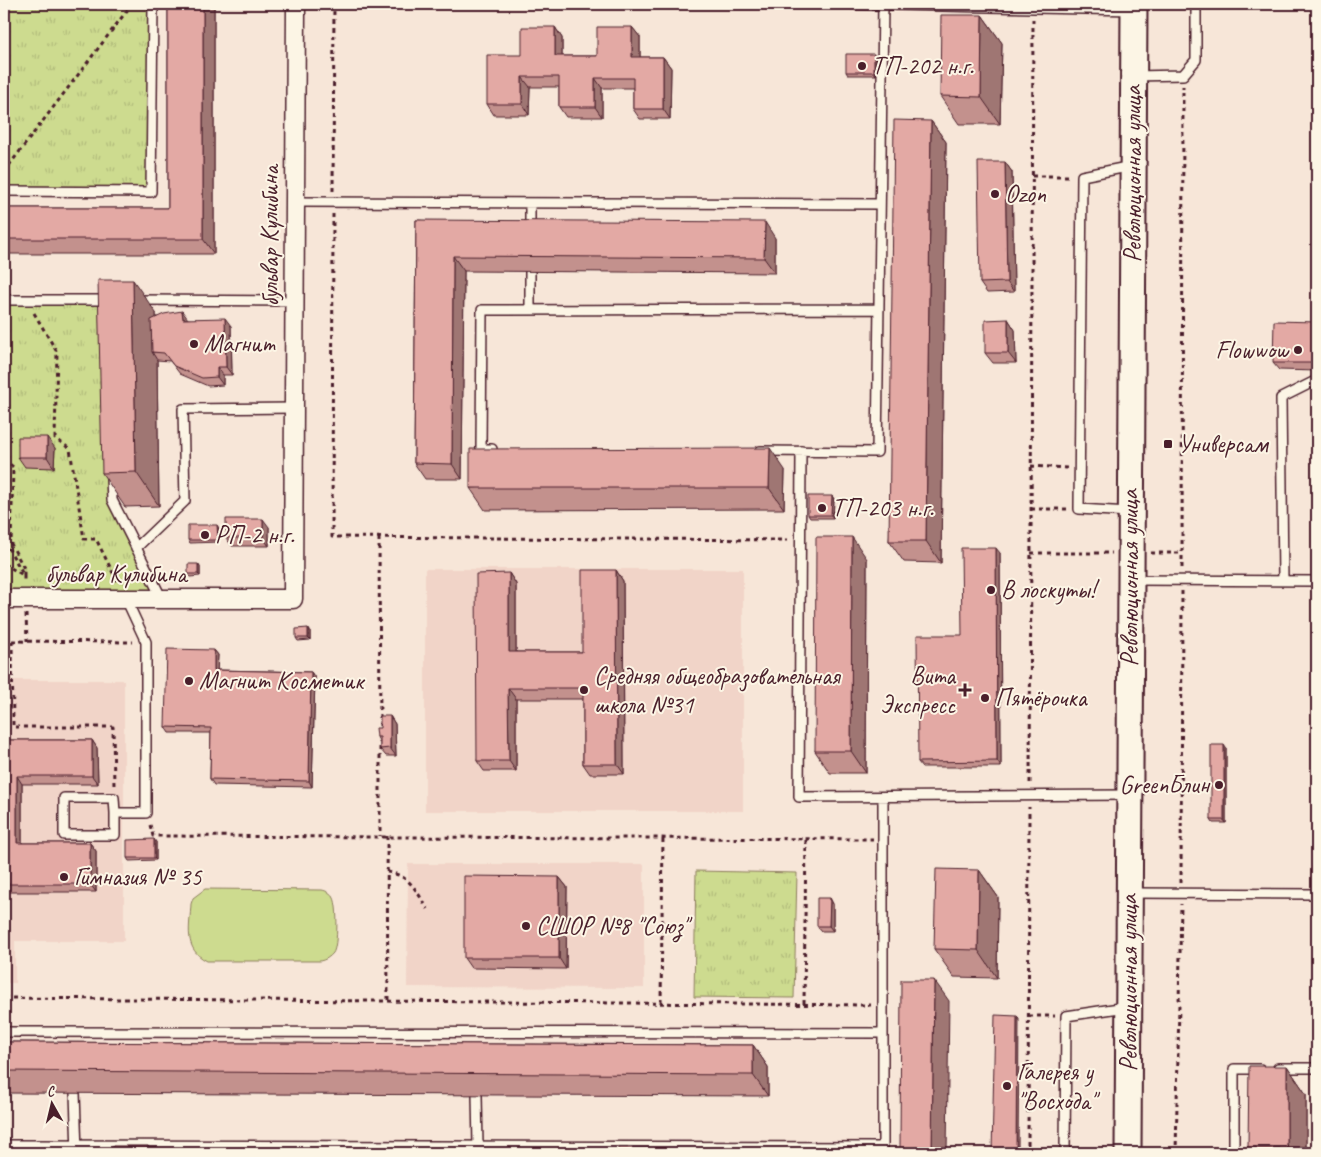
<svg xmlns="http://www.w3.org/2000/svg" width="1321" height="1157" viewBox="0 0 1321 1157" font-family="Caveat,sans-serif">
  <defs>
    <pattern id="park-tufts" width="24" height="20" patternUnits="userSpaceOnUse" patternTransform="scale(1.25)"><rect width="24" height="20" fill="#cddb8f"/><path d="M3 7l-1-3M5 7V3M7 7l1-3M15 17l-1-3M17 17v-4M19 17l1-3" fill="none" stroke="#b2bc7c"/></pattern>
  </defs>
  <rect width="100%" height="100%" fill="#f7e6d8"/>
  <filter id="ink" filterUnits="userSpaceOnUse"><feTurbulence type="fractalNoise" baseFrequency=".02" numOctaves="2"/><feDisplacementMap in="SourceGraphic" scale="10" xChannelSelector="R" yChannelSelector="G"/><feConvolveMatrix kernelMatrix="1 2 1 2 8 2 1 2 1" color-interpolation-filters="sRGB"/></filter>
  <g filter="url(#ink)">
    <!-- built -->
    <path fill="#f1d4c8" d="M425,569h318v242h-318z
      M4,680h120v261h-109v42h-11z
      M408,864h236v124l-237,-1z"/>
    <!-- park -->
    <path fill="url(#park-tufts)" stroke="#8c7d5d" d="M4,4h144l-1,183 -143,-1z
      M4,302l101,1 5,198 49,96 -155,-1z
      M696,871l101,2 -3,125 -100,-1z"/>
    <!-- garden -->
    <path fill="#cddb8f" stroke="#8c7d5d" d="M205,889l117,1c5,1 9,3 12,8 4,8 4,48 -1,55 -3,4 -8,7 -13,8h-113c-24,-12 -17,-34 -16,-57l2,-6z"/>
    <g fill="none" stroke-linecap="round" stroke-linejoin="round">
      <defs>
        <path id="service" d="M849,4l285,6
          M1134,76l49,-1 13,-15v-56
          M4,191l147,1 2,-188
          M295,202l585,2
          M530,231v-27
          M530,271v38
          M4,300h104
          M136,300l159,1
          M492,449h-11l1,-139 397,-1
          M760,451l117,1 6,-448
          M801,451l-2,346 331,-2
          M111,478l1,22 50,99
          M1129,512l-50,-3 3,-333 50,-10
          M136,548l49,-47 -2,-92 111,-1
          M1133,580l184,1
          M1283,580l-2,-182 36,-18
          M883,797v356
          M115,813l-1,-15h-50v37h51v-22h31v-171l-20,-43
          M1130,893l187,1
          M4,1032l879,1
          M1278,1068h39
          M75,1093l2,60
          M477,1095l1,51
          M4,1145l879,2
          M1065,1153l1,-137 60,-9
          M1234,1153v-84h26"/>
        <path id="minor" d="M4,599h289l3,-595"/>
        <path id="secondary" d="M1128,1153l6,-1149"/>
      </defs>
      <!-- service casing -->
      <use href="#service" stroke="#4a1f2b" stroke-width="12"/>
      <!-- minor casing -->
      <use href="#minor" stroke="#4a1f2b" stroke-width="21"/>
      <!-- secondary casing -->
      <use href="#secondary" stroke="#4a1f2b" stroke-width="29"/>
      <!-- path -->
      <path stroke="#4a1f2b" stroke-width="3" stroke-dasharray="4 4" stroke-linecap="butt" d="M4,172l128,-168
        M1032,176h39
        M333,191l1,-187
        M333,214l-1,323 456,3
        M34,313l23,39 -2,86 15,11 14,90h12l22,44
        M4,459l9,8 -2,77 13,24v7
        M1031,466l38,2
        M1031,509h37
        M379,538l1,192
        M4,541l20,34v8
        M1031,553h81
        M1151,553h31
        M4,564l19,11
        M1182,568l1,-482
        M26,614l1,27
        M4,641l129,1
        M12,641l1,86h100l1,60
        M380,739v97
        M1030,783l3,-764
        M150,825l3,11 720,3
        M387,836l1,164
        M387,872c23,3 29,19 41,37
        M1181,883l1,-292
        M4,998l867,7
        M661,1003l2,-166
        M804,1004l2,-166
        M1029,1016h26
        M1028,1153l1,-346
        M1176,1153l5,-249"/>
      <!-- service -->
      <use href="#service" stroke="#fcf5e5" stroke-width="9"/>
      <!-- minor -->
      <use href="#minor" stroke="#fcf5e5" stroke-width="18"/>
      <!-- secondary -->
      <use href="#secondary" stroke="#fcf5e5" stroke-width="25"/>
    </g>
    <!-- wall -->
    <path fill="#c3918d" stroke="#4a1f2b" d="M168,4h46v250h-210v-46h164z
      M982,15l20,28 -2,81h-41l-19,-28z
      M555,27l7,11v18h35l35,-29 8,10v20h23l8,11 -1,51h-30l-7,-10v-21h-31v29h-36l-7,-10v-20h-29l-1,28h-35l-7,-11 35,-49z
      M874,54l2,3v18h-28l-2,-3z
      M931,121l15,21 -5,421 -37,-1 -15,-21z
      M1005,162l7,10 2,120 -27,1 -7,-10z
      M416,220l359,18v35l-311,-2 -2,208h-37l-11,-16z
      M156,313v4l32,2 43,7 1,49h-9v10l-15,1 -28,-12 -10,-13 -13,-1 2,146 -34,1 -23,-34z
      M1008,319l7,11 1,33h-23l-8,-10z
      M1317,322v49l-38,-1 -6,-7z
      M55,448l-1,20 -29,-1 -7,-10z
      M785,470l-1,39 -299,1 -15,-22z
      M832,496l2,3 -1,19h-23l-2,-3z
      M269,527v19h-37l-6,-8z
      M219,528v14l-29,1 -2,-3z
      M1000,553l1,214h-79l-4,-5z
      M867,559l-1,214h-36l-15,-22z
      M198,564l2,3v9l-10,1 -2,-3z
      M616,570l7,11 1,193h-34l-7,-10v-65h-67v72h-32l-7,-10 32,-188 7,11v68h66z
      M308,628l2,3v9l-12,1 -2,-3z
      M214,650l4,5 -1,15 94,2 4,6 -3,109 -98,-2 -4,-6 1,-46h-42l-4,-6z
      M390,716l5,8 1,32h-10l-6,-7v-6l-3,-6 3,-9z
      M4,740h88l5,8 1,36h-76v59h68l6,8v41h-92z
      M1226,748v75h-13l-2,-3z
      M156,842v18l-27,1 -2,-3z
      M979,870l19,27 -1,81 -43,-1 -20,-28z
      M559,877l8,10 -1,82 -95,-1 -7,-10z
      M830,898l3,6v27h-12l-4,-5z
      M4,1042l749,3 15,22v29l-764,-3z
      M1287,1066l19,28v55l11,4h-65l-4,-5z"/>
    <!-- shaded-wall -->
    <path fill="#9f7673" stroke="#4a1f2b" d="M203,4h11v250l-11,-15z
      M982,15l20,28 -2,81 -19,-27z
      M555,27l7,11v29l-7,-11z
      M632,27l8,10v30l-8,-10z
      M874,54l2,3v18l-2,-3z
      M663,57l8,11 -1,51 -7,-10z
      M522,77l8,10 -1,28 -7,-11z
      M595,78l7,10v29l-7,-10z
      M931,121l15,21 -5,421 -15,-22z
      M1005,162l7,10 2,120 -7,-10z
      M765,222l10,16v35l-11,-15z
      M453,256l11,15 -2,208 -10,-15z
      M133,280l23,33 1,39h-5l5,8 2,146 -23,-34z
      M182,311l6,8h-5z
      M225,318l6,8 1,49 -6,-8z
      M1008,319l7,11 1,33 -8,-10z
      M217,367l6,8v10l-6,-8z
      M47,437l8,11 -1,20 -7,-11z
      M770,448l15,22 -1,39 -15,-21z
      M832,496l2,3 -1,19 -2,-3z
      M263,519l6,8v19l-6,-8z
      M217,525l2,3v14l-1,-2z
      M852,537l15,22 -1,214 -15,-22z
      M996,548l4,5 1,214 -4,-6z
      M198,564l2,3v9l-2,-2z
      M616,570l7,11 1,193 -7,-10z
      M509,573l7,11v79l-7,-11z
      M308,628l2,3v9l-2,-2z
      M214,650l4,5 -1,20 -3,-5z
      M311,672l4,6 -3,109 -3,-6z
      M508,688l8,11v72l-7,-10z
      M390,716l5,8 1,32 -6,-8z
      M92,740l5,8 1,36 -6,-8z
      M1224,745l2,3v75l-2,-3z
      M17,776l5,8v67l-5,-8z
      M154,839l2,3v18l-2,-2z
      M90,843l6,8v41l-6,-8z
      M979,870l19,27 -1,81 -19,-28z
      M559,877l8,10 -1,82 -7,-11z
      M830,898l3,6v27l-4,-5z
      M934,980l15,21 -2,152h-15z
      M1017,1016l2,2 -1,135h-2z
      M753,1045l15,22v29l-15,-21z
      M1287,1066l19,28v59l-19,-4z
      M148,1146l5,7h-5z"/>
    <!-- building -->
    <path fill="#e3a9a4" stroke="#4a1f2b" d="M168,4h35v235h-199v-31h164z
      M941,15h41l-1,82 -41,-1z
      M522,27h33v29h42v-29h35v30h31v52h-30v-31h-38v29h-36v-30h-37v27h-35v-49h35z
      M846,54h28v18h-28z
      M894,120l37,1 -5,420h-37z
      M978,162h27l2,120 -27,1z
      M416,220l349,2 -1,36 -311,-2 -1,208 -38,-1z
      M98,280h35l3,192 -34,1z
      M182,311l1,8 42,-1 1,49h-9v10l-15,1 -28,-12 -10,-13 -12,-1 -1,-32 13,-6z
      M1008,319v34h-23v-33z
      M1274,321l43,1v41h-44z
      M18,437h29v20h-29z
      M770,448l-1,40h-299v-39z
      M808,496h24l-1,19h-23z
      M226,519h37v19h-37z
      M188,525h29l1,15h-30z
      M816,537h36l-1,214h-36z
      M961,548h35l1,213 -79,1 -1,-127h45z
      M188,564h10v10h-10z
      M582,570h34l1,194h-34v-76h-75l1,73h-32l-1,-187 33,-1v79h73z
      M308,628v10h-12v-9z
      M167,649l47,1v20l97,2 -2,109 -99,-2 1,-51 -46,-1z
      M380,716h10v32l-10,1v-12h-3l-1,-9h4z
      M4,740h88v36h-75v67h73v41h-86z
      M1211,745h13v75h-13z
      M154,839v19h-27v-18z
      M936,869l43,1 -1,80 -44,-1z
      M464,876l95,1v81h-95z
      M817,898h13l-1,28h-12z
      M901,980h33l-2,173h-32z
      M995,1015l22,1 -1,137h-24z
      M4,1042l749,3v30l-749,-4z
      M1249,1066h38v83h30v4h-37v-5h-32z
      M113,1146h35v7h-35z
      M618,1148h32v5h-32z"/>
  </g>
  <!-- markers -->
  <g fill="#4a1f2b" stroke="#fcf5e5" stroke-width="2">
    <circle cx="862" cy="66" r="5"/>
    <circle cx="995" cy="194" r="5"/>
    <circle cx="194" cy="344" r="5"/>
    <circle cx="1298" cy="350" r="5"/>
    <rect x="1163" y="439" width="10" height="10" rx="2.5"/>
    <circle cx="822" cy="508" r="5"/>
    <circle cx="205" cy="535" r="5"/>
    <circle cx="991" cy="590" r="5"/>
    <circle cx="189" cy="681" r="5"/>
    <circle cx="584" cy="690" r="5"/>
    <path d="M962.5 682.5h5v5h5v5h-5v5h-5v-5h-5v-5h5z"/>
    <circle cx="985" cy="698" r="5"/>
    <circle cx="1219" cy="785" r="5"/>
    <circle cx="64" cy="877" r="5"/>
    <circle cx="526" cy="926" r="5"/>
    <circle cx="1007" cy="1086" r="5"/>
  </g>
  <g text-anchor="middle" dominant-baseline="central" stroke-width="4" stroke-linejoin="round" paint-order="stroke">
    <!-- poi labels -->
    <g font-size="25" fill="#4a1f2b" stroke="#fcf5e5" text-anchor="start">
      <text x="872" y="66">ТП-202 н.г.</text>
      <text x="1005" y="194">Ozon</text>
      <text x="204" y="344">Магнит</text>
      <text x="1288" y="350" text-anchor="end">Flowwow</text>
      <text x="1178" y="444">Универсам</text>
      <text x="832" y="508">ТП-203 н.г.</text>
      <text x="215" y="535">РП-2 н.г.</text>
      <text x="1001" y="590">В лоскуты!</text>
      <text x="594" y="676">Средняя общеобразовательная<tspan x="594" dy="29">школа №31</tspan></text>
      <text x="955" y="676" text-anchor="end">Вита<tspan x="955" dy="29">Экспресс</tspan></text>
      <text x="199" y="681">Магнит Косметик</text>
      <text x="995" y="698">Пятёрочка</text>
      <text x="1209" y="785" text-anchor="end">GreenБлин</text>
      <text x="74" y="877">Гимназия № 35</text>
      <text x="536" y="926">СШОР №8 "Союз"</text>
      <text x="1017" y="1072">Галерея у<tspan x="1017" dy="29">"Восхода"</tspan></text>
    </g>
    <!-- street labels -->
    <g font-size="25" fill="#4a1f2b" stroke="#fcf5e5">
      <text transform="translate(1133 174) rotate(-90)">Революционная улица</text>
      <text transform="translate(270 236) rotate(-90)">бульвар Кулибина</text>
      <text x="116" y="574">бульвар Кулибина</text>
      <text transform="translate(1130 578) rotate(-90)">Революционная улица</text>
      <text transform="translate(1129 983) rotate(-90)">Революционная улица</text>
    </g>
  </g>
  <!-- margin -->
  <rect width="1321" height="1157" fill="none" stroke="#fcf5e5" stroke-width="20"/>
  <rect x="10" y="10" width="1301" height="1137" fill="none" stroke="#4a1f2b" stroke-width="2" filter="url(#ink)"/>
  <!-- north arrow -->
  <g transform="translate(52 1104) rotate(352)" stroke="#fcf5e5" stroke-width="4" paint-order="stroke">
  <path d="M0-4L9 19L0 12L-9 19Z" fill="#4a1f2b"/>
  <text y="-8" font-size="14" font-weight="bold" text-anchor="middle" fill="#4a1f2b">С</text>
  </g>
</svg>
